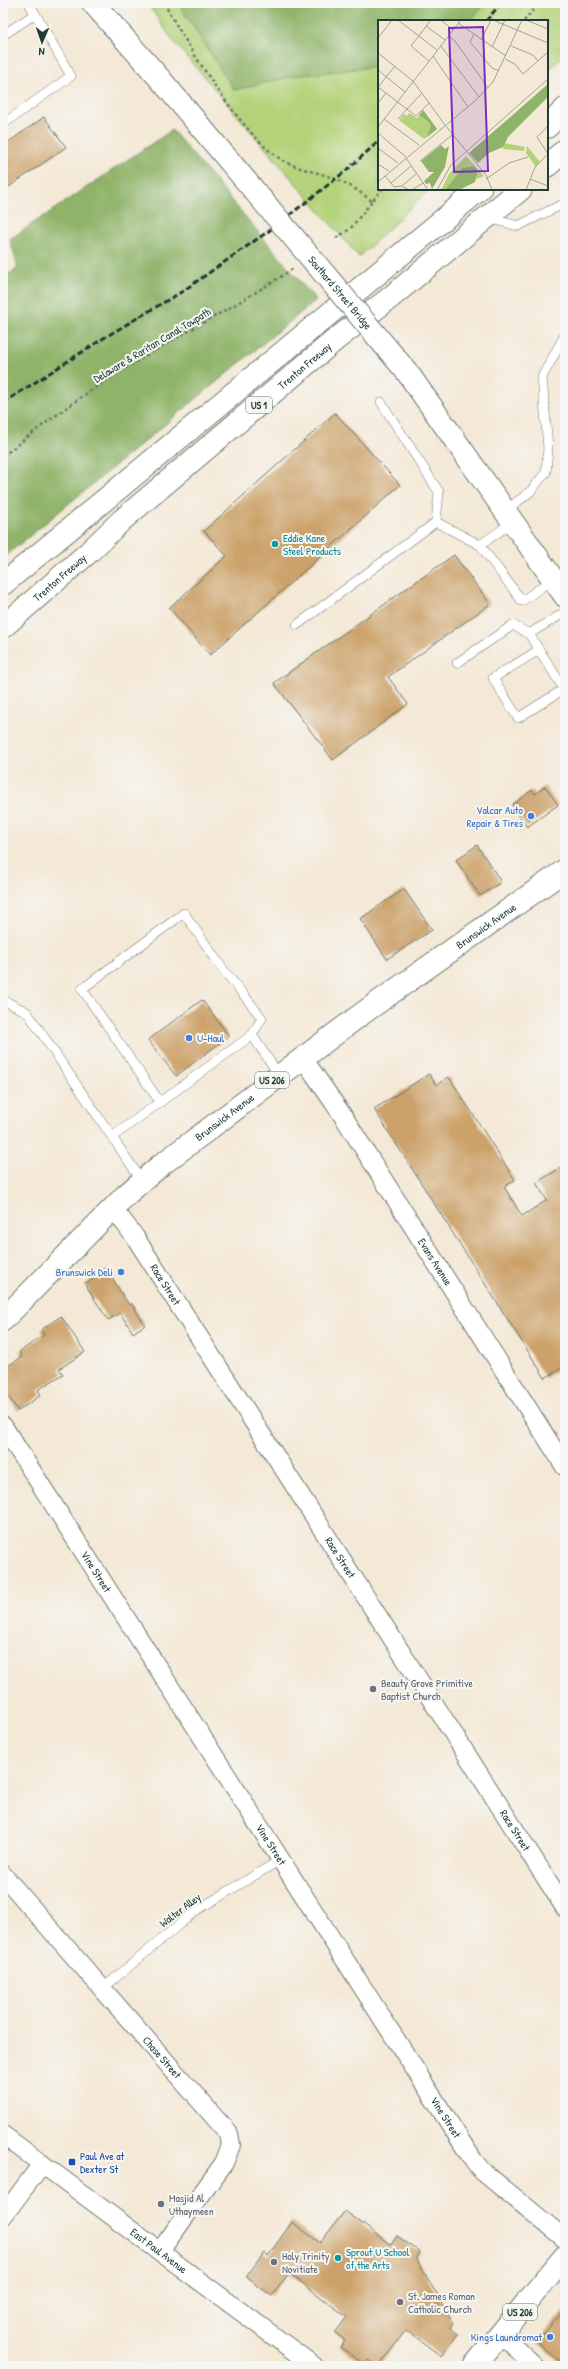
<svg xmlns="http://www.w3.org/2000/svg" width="568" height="2369" viewBox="0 0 568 2369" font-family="'Patrick Hand',sans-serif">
  <rect width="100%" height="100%" fill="#f6f6f2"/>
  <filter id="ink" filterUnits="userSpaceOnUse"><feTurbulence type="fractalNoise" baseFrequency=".025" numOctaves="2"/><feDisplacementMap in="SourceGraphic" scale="8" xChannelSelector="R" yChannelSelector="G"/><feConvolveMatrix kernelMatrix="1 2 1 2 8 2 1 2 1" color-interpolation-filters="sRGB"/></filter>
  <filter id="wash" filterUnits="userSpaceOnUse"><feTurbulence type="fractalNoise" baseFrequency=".012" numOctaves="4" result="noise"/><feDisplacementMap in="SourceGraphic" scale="16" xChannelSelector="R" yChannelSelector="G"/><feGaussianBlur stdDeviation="0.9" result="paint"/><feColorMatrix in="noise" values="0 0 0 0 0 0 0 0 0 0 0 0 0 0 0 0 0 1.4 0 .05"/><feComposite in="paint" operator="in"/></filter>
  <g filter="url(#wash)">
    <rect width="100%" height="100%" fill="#f4e8d6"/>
    <!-- green -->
    <path fill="#b4d279" stroke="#6a8856" d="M147,3h31l56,87 60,-14 85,-10v123h51l-71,68 -185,-215z
      M486,3h79v51l-18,18v-51h-77z"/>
    <!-- forest -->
    <path fill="#8fb469" stroke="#57784e" d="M178,3h308l-16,18h-91v45l-85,10 -60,14z
      M172,130l144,170 -313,258v-280l15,-10 -8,-29z"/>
    <g id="blocks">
      <!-- building -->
      <path fill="#cca26a" d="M44,117l22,30 -63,44v-45z
        M335,413l65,72 -190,170 -41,-47 58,-52 -23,-25z
        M454,555l36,49 -102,73 20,27 -75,56 -59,-77z
        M545,786l13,19 -31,22 -15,-22 20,-15 3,4z
        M477,845l24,37 -21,14 -24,-36z
        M404,889l28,41 -45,29 -27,-40z
        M202,1000l27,36 -53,40 -28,-36z
        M429,1074l7,11 13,-8 66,103 -11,7 18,29 25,-16 -11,-17 29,-18v201l-20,12 -171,-269z
        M107,1270l22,35 2,-2 14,22 -12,8 -13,-20 -12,7 -23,-36z
        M61,1316l24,36 -26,17 4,5 -25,16 3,5 -23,16 -15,-23v-19l19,-12 -3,-5 25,-17 -3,-5z
        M345,2211l46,34 6,-9 23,16 -4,6 37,65 -3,5 8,6 -17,22 -35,-26 -27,36 -11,-7 -4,5 -24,-17 5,-7 -10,-7 12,-16 -58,-44 -17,23 -26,-19 18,-24 4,3 24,-34 28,21z
        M565,2309v56l-28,-23z"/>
    </g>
  </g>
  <g filter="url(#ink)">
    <use href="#blocks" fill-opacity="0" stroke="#6a796d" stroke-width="1"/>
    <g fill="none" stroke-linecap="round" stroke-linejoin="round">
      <defs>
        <path id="service" d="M3,35l32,-21
          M3,124l68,-48 -42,-73
          M488,218l30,8 47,-23
          M381,402l58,90 -3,30 44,23 42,56 31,-22
          M505,511l25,-19 16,-20 2,-24 -6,-71 23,-42
          M480,545l33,-23
          M297,625l139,-103
          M539,650l-46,28 25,40 46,-29 -35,-55 36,-22
          M457,663l56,-38 16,9
          M3,1000l24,12 115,169
          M160,1102l-78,-113 102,-76 38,55 40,50 -10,17
          M112,1137l140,-102 27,40
          M101,1990l93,-78 86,-52"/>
        <g id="minor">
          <path id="s1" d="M303,1058l40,58 222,351"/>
          <path id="s2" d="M113,1208l22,29 430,671"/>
          <path id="s3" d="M3,1426l470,734 9,11 83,68"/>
          <path id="s4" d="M3,1875l226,259 2,11 -7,18 -64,88"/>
          <path id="s5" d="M3,2135l311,231"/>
          <path d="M3,2216l39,-52"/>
          <path d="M501,2334l34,32"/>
        </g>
        <path id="tertiary" d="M93,3l68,77
          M407,372l158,224"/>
        <g id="primary">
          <path id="s6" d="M3,1320l124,-126 34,-29 202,-152 202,-143"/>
          <path d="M474,2366l91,-110"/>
        </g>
        <g id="motorway">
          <path d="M547,127l18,-18"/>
          <path d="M547,166l18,-16"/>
          <path d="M3,584l477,-395"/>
          <path id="s7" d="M3,627l86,-75 33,-32 213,-180 56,-43 130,-108"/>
        </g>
      </defs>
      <!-- service casing -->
      <use href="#service" stroke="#6a796d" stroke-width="10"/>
      <!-- minor casing -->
      <use href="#minor" stroke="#6a796d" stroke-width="20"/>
      <!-- tertiary casing -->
      <use href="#tertiary" stroke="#6a796d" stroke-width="24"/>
      <!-- primary casing -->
      <use href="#primary" stroke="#6a796d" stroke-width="24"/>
      <!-- motorway casing -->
      <use href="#motorway" stroke="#6a796d" stroke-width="24"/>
      <!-- path -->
      <path stroke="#6a796d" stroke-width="2.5" stroke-dasharray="3 3" stroke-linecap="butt" d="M164,3c22,40 81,138 120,158 16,9 35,11 52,18 13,5 25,14 36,22
        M524,21l15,-18
        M336,238l14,-9 32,-40
        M3,456c38,-30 79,-61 121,-87 56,-35 115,-64 170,-101"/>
      <!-- service -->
      <use href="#service" stroke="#fff" stroke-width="9"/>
      <!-- minor -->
      <use href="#minor" stroke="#fff" stroke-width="18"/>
      <!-- tertiary -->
      <use href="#tertiary" stroke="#fff" stroke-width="22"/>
      <!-- primary -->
      <use href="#primary" stroke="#fff" stroke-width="22"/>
      <!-- motorway -->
      <use href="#motorway" stroke="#fff" stroke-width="22"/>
      <!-- rail -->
      <path stroke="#1f3d34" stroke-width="3" stroke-dasharray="6 3" stroke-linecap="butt" d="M486,21l15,-18
        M3,403l104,-67 76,-45 90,-63 74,-58 32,-29"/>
      <defs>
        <g id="tertiary-bridge">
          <path id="s8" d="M161,80l246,292"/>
        </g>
      </defs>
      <!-- tertiary-bridge casing -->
      <use href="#tertiary-bridge" stroke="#6a796d" stroke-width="24" stroke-linecap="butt"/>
      <!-- tertiary-bridge -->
      <use href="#tertiary-bridge" stroke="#fff" stroke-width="22"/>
    </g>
  </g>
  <!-- markers -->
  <g fill="#0f9aa8" stroke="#f6f6f2" stroke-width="1.5">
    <circle cx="275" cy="544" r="4"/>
    <circle cx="338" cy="2258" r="4"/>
  </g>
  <g fill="#3f7fe0" stroke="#f6f6f2" stroke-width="1.5">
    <circle cx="531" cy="816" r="4"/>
    <circle cx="189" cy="1038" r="4"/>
    <circle cx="121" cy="1272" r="4"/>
    <circle cx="550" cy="2337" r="4"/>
  </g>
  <g fill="#6b7280" stroke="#f6f6f2" stroke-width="1.5">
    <circle cx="373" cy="1689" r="4"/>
    <circle cx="161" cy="2204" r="4"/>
    <circle cx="274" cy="2262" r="4"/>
    <circle cx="400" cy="2302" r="4"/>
  </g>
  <rect fill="#1a4fb4" stroke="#f6f6f2" stroke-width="1.5" x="68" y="2158" width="8" height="8" rx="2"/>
  <g text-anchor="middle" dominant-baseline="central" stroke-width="4" stroke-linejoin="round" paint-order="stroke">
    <!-- shield labels -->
    <g fill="#f6f6f2" stroke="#60746d" stroke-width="1">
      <rect x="246" y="397" width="26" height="16" rx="3"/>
      <rect x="255" y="1072" width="34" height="16" rx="3"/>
      <rect x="503" y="2304" width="34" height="16" rx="3"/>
    </g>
    <g font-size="10" font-weight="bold" fill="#1f3d34">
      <text x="259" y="405">US 1</text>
      <text x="272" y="1080">US 206</text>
      <text x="520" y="2312">US 206</text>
    </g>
    <!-- street labels -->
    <g font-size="11" fill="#1f3d34" stroke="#f6f6f2">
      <text stroke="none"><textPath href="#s8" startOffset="278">Southard Street Bridge</textPath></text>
      <text transform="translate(152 345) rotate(-31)">Delaware &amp; Raritan Canal Towpath</text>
      <text stroke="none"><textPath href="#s7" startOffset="399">Trenton Freeway</textPath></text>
      <text stroke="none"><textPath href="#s7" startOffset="75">Trenton Freeway</textPath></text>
      <text stroke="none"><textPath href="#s6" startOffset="625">Brunswick Avenue</textPath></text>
      <text stroke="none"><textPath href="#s6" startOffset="301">Brunswick Avenue</textPath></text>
      <text stroke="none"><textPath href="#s1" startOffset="243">Evans Avenue</textPath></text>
      <text stroke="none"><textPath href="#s2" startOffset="93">Race Street</textPath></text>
      <text stroke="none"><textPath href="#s2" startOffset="417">Race Street</textPath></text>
      <text stroke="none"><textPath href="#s3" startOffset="173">Vine Street</textPath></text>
      <text stroke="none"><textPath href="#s2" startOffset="741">Race Street</textPath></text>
      <text stroke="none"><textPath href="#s3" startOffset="497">Vine Street</textPath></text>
      <text transform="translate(180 1910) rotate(-37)">Walter Alley</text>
      <text stroke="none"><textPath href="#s4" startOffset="242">Chase Street</textPath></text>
      <text stroke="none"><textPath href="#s3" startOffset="821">Vine Street</textPath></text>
      <text stroke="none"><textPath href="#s5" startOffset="194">East Paul Avenue</textPath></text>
    </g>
    <!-- culture labels -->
    <g font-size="11" fill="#0d838f" stroke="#f6f6f2" text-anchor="start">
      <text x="283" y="538">Eddie Kane<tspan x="283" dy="13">Steel Products</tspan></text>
      <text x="346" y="2252">Sprout U School<tspan x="346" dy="13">of the Arts</tspan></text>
    </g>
    <!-- shop labels -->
    <g font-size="11" fill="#366cbe" stroke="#f6f6f2" text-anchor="end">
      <text x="523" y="810">Valcar Auto<tspan x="523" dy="13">Repair &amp; Tires</tspan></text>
      <text x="197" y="1038" text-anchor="start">U-Haul</text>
      <text x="113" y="1272">Brunswick Deli</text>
      <text x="542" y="2337">Kings Laundromat</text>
    </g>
    <!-- worship labels -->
    <g font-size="11" fill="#5b616d" stroke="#f6f6f2" text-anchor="start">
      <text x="381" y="1683">Beauty Grove Primitive<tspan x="381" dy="13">Baptist Church</tspan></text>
      <text x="169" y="2198">Masjid Al<tspan x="169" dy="13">Uthaymeen</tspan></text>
      <text x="282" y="2256">Holy Trinity<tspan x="282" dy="13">Novitiate</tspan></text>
      <text x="408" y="2296">St. James Roman<tspan x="408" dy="13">Catholic Church</tspan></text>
    </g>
    <!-- transit labels -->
    <g font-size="11" fill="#164399" stroke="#f6f6f2" text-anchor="start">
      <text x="80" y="2156">Paul Ave at<tspan x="80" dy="13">Dexter St</tspan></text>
    </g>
  </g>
  <!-- overview -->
  <g transform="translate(378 20)">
    <rect width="170" height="170" fill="#f4e8d6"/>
    <path d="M45,90l14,19 -13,10 -25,-19 5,-6 3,2 2,-3 8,5zM126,123l21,4 -1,4 -21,-2zM149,126l13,16 -4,5 -10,-14zM88,136l18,20 -8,3 2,-8 -4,-5 -12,2 -17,22h-4l8,-16z" fill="#b4d279"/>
    <path d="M170,64v13l-40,40 -5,10 -14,6 -11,10 -9,-10zM45,90l14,19 -10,8 4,-11 -2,-4 -10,-7zM63,125l4,4 4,-3 -4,21 -13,22 -2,-6 -4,1 -2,-3 10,-9h-5l-8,-11zM96,146l4,5 -3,11 -16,8h-14l17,-22z" fill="#8fb469"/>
    <path fill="none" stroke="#9fa495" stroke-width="1" d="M20,0l39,30M63,0l12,10M115,0l55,23M148,0l22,9M80,3l48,33M48,6l19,14M96,14l-4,8 22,26 7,3M71,16l6,5 33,47M0,18l14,-18M103,20l10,-20M63,26l38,51M133,26l22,9 5,6M114,27l13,-27M0,33l35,28M55,36l35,51M127,39l10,5 8,10 25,-22M51,41l-18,-15 20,-26M0,50l27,22M35,61l32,44M0,67l38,29 13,-13M0,67l17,-21M0,83l8,-10M29,89l15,-16M6,99l35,26M20,99l9,-10M67,105l41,50 6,15M0,107l83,-107M0,113l28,24M0,128l20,15M170,134l-11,-17 11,-11M28,138l22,32M42,141l32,-26M0,144l11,7M7,156l9,11 8,-1 7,4M108,159l23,-16 19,-6M152,159l18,7M0,162l98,-82 17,-18 29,-62M13,163l20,-17M24,166l14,-12M34,170l11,-7M59,170l14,-25 97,-86M148,170l9,-23 13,-13"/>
    <path fill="#7b2cbf" fill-opacity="0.15" stroke="#7b2cbf" stroke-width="2" d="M105,7l5,144 -34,1 -5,-144z"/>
    <rect width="170" height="170" fill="none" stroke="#1f3d34" stroke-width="2"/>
  </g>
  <!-- margin -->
  <rect width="568" height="2369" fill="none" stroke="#f6f6f2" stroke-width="16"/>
  <!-- north arrow -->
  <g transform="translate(42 42) rotate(182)" stroke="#f6f6f2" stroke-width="3" paint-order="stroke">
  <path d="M0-3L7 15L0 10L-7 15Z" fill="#1f3d34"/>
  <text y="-6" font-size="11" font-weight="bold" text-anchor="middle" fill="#1f3d34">N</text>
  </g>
</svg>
